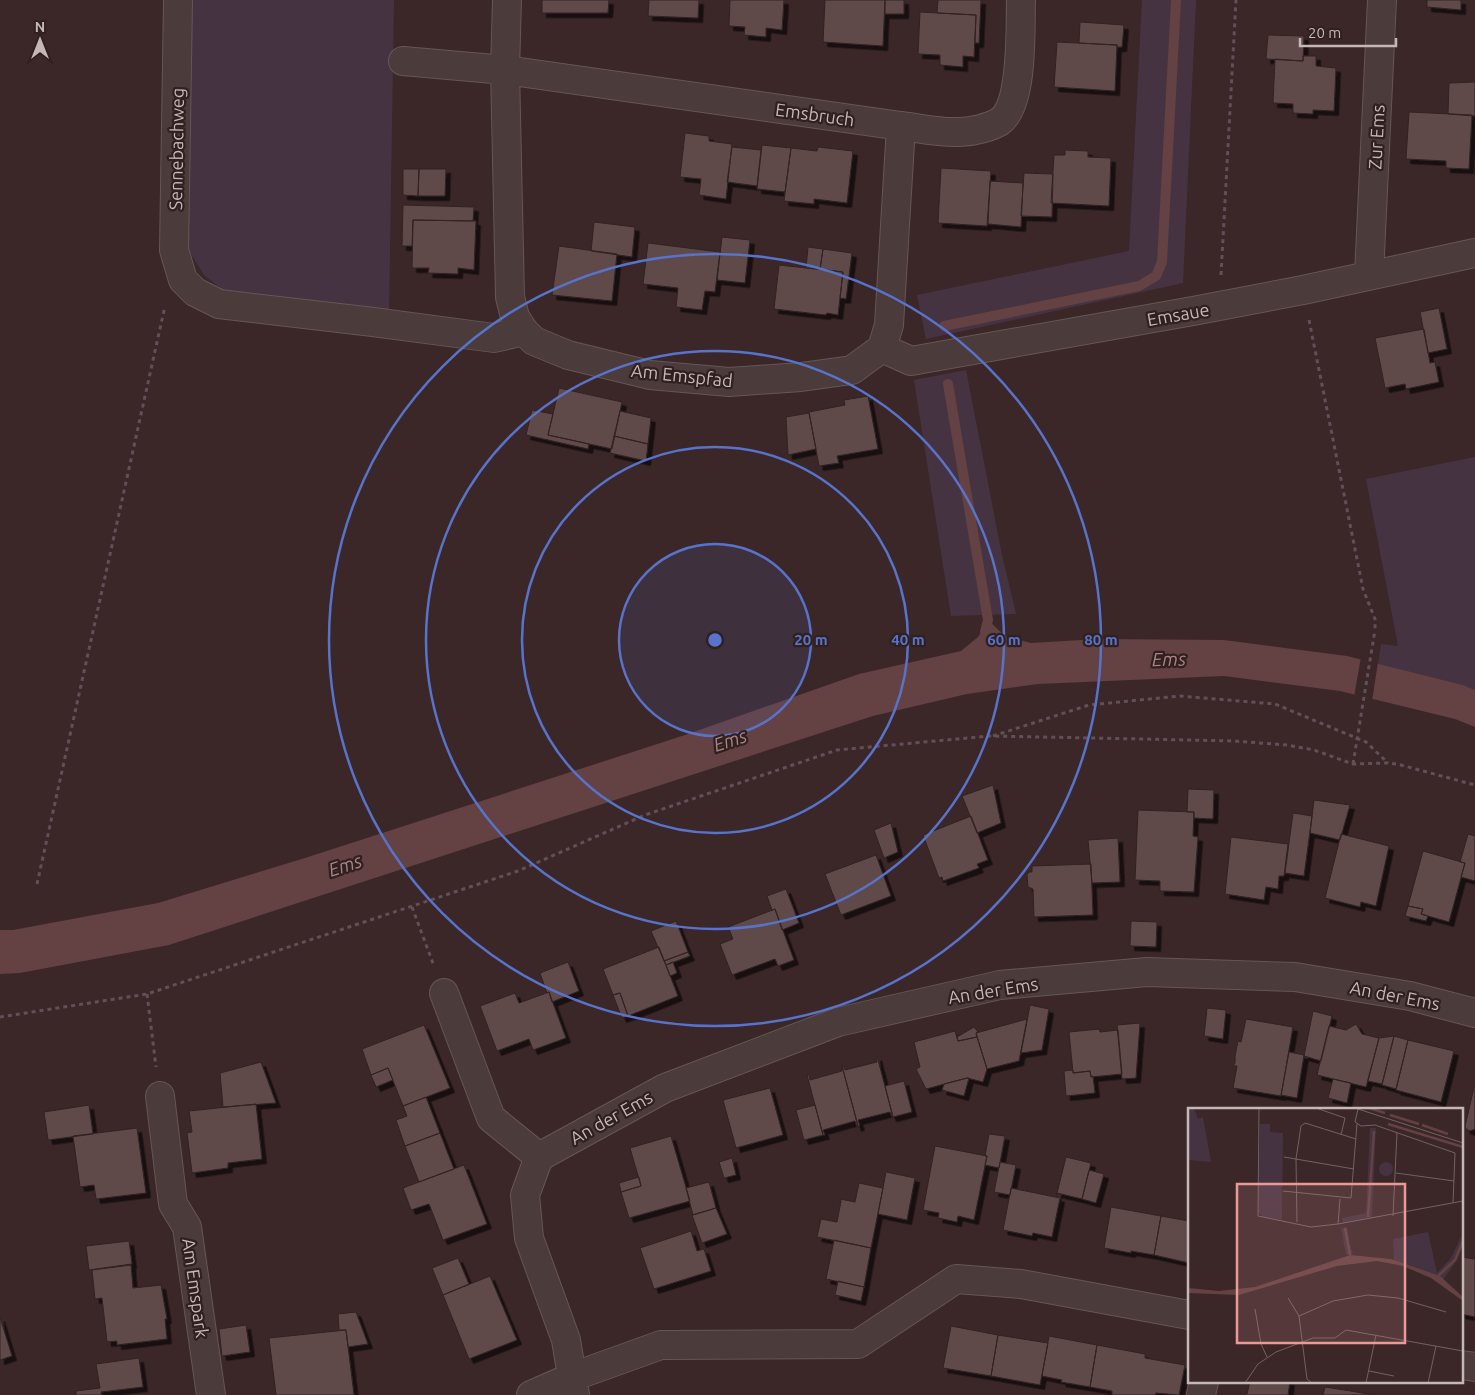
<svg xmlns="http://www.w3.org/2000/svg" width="1475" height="1395" viewBox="0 0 1475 1395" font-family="Ubuntu,sans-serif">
  <defs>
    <filter id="shadow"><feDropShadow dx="4.5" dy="4.5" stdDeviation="0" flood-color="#0009"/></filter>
  </defs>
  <rect width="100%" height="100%" fill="#3b2728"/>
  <!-- green -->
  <path fill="#463341" d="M189,0h205l-5,312 -166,-22 -19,-15 -19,-31z
    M1142,0h54l-13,283 -257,56 -9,-44 212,-44z
    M966,370l36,185 14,59 -65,2 -37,-236z
    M1475,457v233l-12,-5 -85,-21 3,-20 17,2 -32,-167z"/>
  <!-- water -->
  <path fill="#644142" d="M988,620l17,16 26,7 67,-4 126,1 123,16 116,29 12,5v37l-20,-8 -115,-28 -116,-15 -186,8 -71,10 -94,22 -704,229 -149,28 -20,1v-44h13l145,-27 147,-45 380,-123 174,-61 102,-23 17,-14z"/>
  <!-- pier -->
  <path fill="#3b2728" d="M1361,657l17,5 -6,39 -18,-4z"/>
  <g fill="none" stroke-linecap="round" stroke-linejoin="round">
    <!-- stream -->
    <path stroke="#644142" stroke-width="10" d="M944,326l195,-40 17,-10 6,-14 14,-262
      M948,384l40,236 -3,12"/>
  </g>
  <!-- building -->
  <path fill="#5e494a" stroke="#322222" filter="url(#shadow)" d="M542,0h67l-1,13h-66z
    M649,0h50l-1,18 -50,-2z
    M730,0h54l-2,30 -16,-2v9l-22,-2 1,-8 -16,-1z
    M825,0h60l-2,46 -60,-4z
    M885,0h19v14h-19z
    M938,0h43l-2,43h-4l1,-28 -39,-2z
    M1427,0h34v10l-34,-3z
    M920,12l56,3 -2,42 -11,-1v11l-23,-2v-10l-22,-1z
    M1080,22l44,3 -2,22h-5v-2l-38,-2z
    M1268,35l36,1 -1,25 -37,-2z
    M1057,42l60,3 -2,46 -61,-4z
    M1303,56h13v10l20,2 -2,43 -21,-1v4l-20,-1v-9l-20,-1 2,-44 28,2z
    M1475,82v34l-27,-2 1,-31z
    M1409,112l63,3 -3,54 -23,-1v-7l-40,-2z
    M685,133l24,3v5l23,3 -6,55 -27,-4 2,-16 -21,-2z
    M762,145l29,3 -6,44 -28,-3z
    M732,147l29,3 -4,36 -30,-4z
    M818,147l35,4 -6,52 -33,-4v5l-30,-3 7,-53 26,3z
    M1065,150l23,1v6l23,1 -2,48 -58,-3 3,-48h11z
    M941,168l50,3 -4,55 -49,-3z
    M403,169h16l-1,27 -15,-1z
    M419,169h27l-1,27h-27z
    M1024,173l29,1 -1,43 -31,-1z
    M990,181l33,2 -2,44 -33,-3z
    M403,205l71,2 -1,14 -60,-1 -1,26h-10z
    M413,220l63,1 -2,49 -16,-2v6l-30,-1 1,-5h-17z
    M594,222l41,5 -3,30 -41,-6z
    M722,237l28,3 -5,43 -28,-3z
    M648,243l72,9 -5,40 -10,-1 -3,19 -26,-3 2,-19 -35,-4z
    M559,246l58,8 -5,47 -60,-6z
    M808,247l15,2 -3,20 -14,-1z
    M823,249l29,4 -6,46 -6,-1 3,-26 -23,-3z
    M779,265l64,7 -5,43 -11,-2 -1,2 -52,-6z
    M1439,308l8,41 -19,4 -8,-41z
    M1424,329l6,34 5,-1 4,20 -33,7 -1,-5 -20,4 -10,-50z
    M559,388l63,14 -10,47 -64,-14z
    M868,396l10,53 -41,7 2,7 -20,3 -10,-54 36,-7 -1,-5z
    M532,410l21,4 -5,21 41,9 -1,5 -62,-14z
    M620,411l31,7 -3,26 -34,-8z
    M809,413l7,36 -28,6 -2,-38z
    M614,436l34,8 -2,17 -36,-8z
    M993,785l8,38 -24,10 -15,-37z
    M1188,789l26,1 -1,29 -19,-1v-6h-7z
    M1314,800l36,5 -10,35 -30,-7z
    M1138,810l56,2 -1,24 5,1 -4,55 -34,-1v-10l-25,-1z
    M1293,813l19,3 -8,60 -19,-3z
    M971,816l17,44 -11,4 2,4 -36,13 -1,-4 -3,1 -16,-43z
    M891,823l7,29 -14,6 -10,-28z
    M1341,834l48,12 -13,60 -15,-4 -1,5 -35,-9z
    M1468,834l7,2v45l-14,-4 4,-14 -5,-1z
    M1231,837l57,7 -4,32h-5l-1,13 -12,-2 -2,13 -39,-6z
    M1118,838l2,44 -28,1 -4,-43z
    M1423,851l42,12 -16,59 -28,-8 2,-5 -15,-3z
    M876,855l15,41 -50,19 -16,-41z
    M1091,864l2,51 -59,2 -1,-28 -5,-2 -1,-12 2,-3h3v-6z
    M786,889l13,34 -17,7 -7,-21 -3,1 -5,-14z
    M1408,906l15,3 -2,5 7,2 -2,5 -21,-5z
    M775,909l19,51 -16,6 -3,-7 -43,16 -12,-31 13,-5 -5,-12z
    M676,921l12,31 -24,9 -13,-30z
    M1131,921l26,1 -1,25 -26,-1z
    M659,947l19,49 -50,20 -8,-23 -7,2 -10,-26z
    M688,952l2,4 -24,9 -2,-4z
    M568,962l11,29 -27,11 -3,-10 -2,1 -7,-20z
    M673,962l4,11 -7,3 -4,-11z
    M549,992l17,46 -33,12 -4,-11 -32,12 -17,-45 35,-13 4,10z
    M620,993l8,23 -6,2 -9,-23z
    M1030,1005l19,4 -7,41 -21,3z
    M1207,1008l19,2 -3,29 -19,-3z
    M1313,1011l19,5 -11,45 -17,-5z
    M1027,1019l-8,42 -32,8 -11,-36z
    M1246,1019l47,8 -12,69 -48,-8 4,-22h-4l2,-3v-7l3,-15 3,1z
    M1140,1023l-4,55 -14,1 -5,-54z
    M1356,1024l6,10 17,4 -13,49 -49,-12 12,-49 17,4z
    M424,1025l26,63 -47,18 -15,-38 -17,7 -9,-26z
    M974,1027l4,5 -2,1 1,4 -19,4 -1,-4z
    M1099,1029l1,3 18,-2 4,44 -31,3 -1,-6 -17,2 -4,-41z
    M955,1031l3,10 19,-4 10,32 -4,13 -16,-4 -41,11 -10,-20 4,-2 -6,-25z
    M1394,1036l-12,48 -14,-3 11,-43z
    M1394,1036l14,4 -12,49 -14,-4z
    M1408,1040l46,11 -13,51 -45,-12z
    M1289,1052l15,3 -7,43 -16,-3z
    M877,1056l16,61h-1l-2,-5 -32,8 2,6h-2l-16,-60 1,-1 2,5 32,-8 -1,-5z
    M261,1062l15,41 -53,4 -3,-34z
    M841,1066h1l16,60 -1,1 -2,-6 -32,9 2,5h-2l-16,-60h2l1,5 32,-9z
    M388,1068l5,12 -17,7 -5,-12z
    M1073,1070v3l17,-2 1,6 2,-1 2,17 -29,3 -2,-25z
    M967,1078h2l-5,18 -22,-6 2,-6z
    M1333,1079l18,4 -4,20 -19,-5z
    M904,1081l8,31 -19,5 -8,-31z
    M1475,1083v46l-5,2 -4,-2 -1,-3z
    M770,1088l13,47 -47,13 -13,-48z
    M426,1097l14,36 -35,13 -9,-26 11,-4 -4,-10z
    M256,1104l6,55 -34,4v5l-36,5 -5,-40 5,-1 -3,-21z
    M89,1105l4,29 -45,6 -4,-28z
    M815,1105l8,30 -19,5 -8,-30z
    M137,1128l9,65 -50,6 -2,-14 -14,2 -7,-51z
    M440,1133l14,36 -35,13 -14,-36z
    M989,1134l16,2 -6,32 -14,-3 2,-9h-2z
    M671,1136l19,65 -61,17 -8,-26 20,-6 -11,-38z
    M935,1146l52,10 -13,64 -16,-4 -1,6 -19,-4 1,-5 -16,-3z
    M1066,1157l25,6 -9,36 -25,-6 -1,4z
    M732,1158l4,17 -12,3 -5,-16z
    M1000,1162l16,3 -6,30 -16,-3z
    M464,1165l23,59 -44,16 -14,-36 -18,6 -8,-22z
    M1089,1170l15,4 -8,29 -14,-4z
    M886,1172l29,6 -8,42 -29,-6z
    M639,1177l2,9 -20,6 -2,-9z
    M709,1182l7,26 -23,7 -7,-27z
    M859,1183l24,5 -12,60 -54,-11 4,-18 16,3 4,-21 -1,-2 15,3z
    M1011,1188l49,10 -8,39 -19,-4 -1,3 -29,-6z
    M1111,1207l50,9 -7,39 -23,-4v2l-27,-5z
    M716,1208l11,26 -25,9 -10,-28z
    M1161,1216l28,5v42l-35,-8z
    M691,1231l6,20 7,-2 7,22 -57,18 -14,-41z
    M834,1240l37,8 -7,39 -38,-8z
    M129,1241l3,23 -43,6 -3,-24z
    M1461,1257l14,2v58l-14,-3z
    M458,1258l11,26 -26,11 -11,-27z
    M131,1265l2,23 28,-3 6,34h-2l2,20 -50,6v-4l-10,1 -5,-44 -7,1 -3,-29z
    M490,1276l27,64 -48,19 -26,-64z
    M838,1281l26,6 -3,14 -26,-6z
    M356,1312l12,32 -20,3 -2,-17h-7l-1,-16z
    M0,1317l12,39 -12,4z
    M246,1325l4,27 -28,4 -3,-27z
    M951,1326l47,9 -7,41 -48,-8z
    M346,1330l8,65h-78l-7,-57z
    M998,1335l50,8 -8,42 -49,-9z
    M1049,1336l48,9 -7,42 -29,-5 1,-2 -20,-4z
    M1097,1345l48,9v4l40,7 -6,30 -23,-2 -1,2h-43v-4l-22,-4z
    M139,1358l4,29 -42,5 1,3h-26v-4l24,-3 -4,-24z
    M1250,1381h40l-2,14h-43v-2l2,1z
    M1325,1387l26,4 22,4h-50z"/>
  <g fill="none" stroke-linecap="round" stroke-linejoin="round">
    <defs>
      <path id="minor" d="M178,0l-4,250 9,30 12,12 24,12 154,18 121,16 30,-7
        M507,0l-2,70 5,227 5,20 9,14 10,10 34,14 82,20 79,7 72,-5 51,-7 30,-22 7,-23 12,-199
        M403,61l102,9 396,56c18,2 39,7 57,6 13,0 30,-4 41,-10 25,-16 21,-95 22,-122
        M1369,275l13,-275
        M882,348l29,13 282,-50 110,-21 172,-37
        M444,993l47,125 48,39
        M160,1096l13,108 14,23 24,168
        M1461,1365l14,2
        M531,1395l41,-18 89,-32 197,-1 98,-65 65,5 168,31
        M575,1395l-9,-55 -37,-102 -4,-43 14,-38 126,-69 173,-66 162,-37 147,-13 148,5 115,19 65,17
        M1201,1395l3,-14"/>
    </defs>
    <!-- minor casing -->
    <use href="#minor" stroke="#665656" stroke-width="30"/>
    <!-- path -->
    <path stroke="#625059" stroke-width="3" stroke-dasharray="4 4" stroke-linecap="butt" d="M1221,275l15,-275
      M1309,320l54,269 12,30v11
      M993,736l96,-31 91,-9 95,8 91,38 22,21
      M37,884l128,-578
      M412,907l22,59
      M147,994l9,73
      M0,1017l147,-23 371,-123 127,-56 192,-65 153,-14 152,3 92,2 53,4 27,5 39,14 35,-1 9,1 78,21"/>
    <!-- minor -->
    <use href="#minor" stroke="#4b3b3b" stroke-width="28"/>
    <!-- path-bridge -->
    <path stroke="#625059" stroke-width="3" stroke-dasharray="4 4" stroke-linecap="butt" d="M1353,764l22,-134"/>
  </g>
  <!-- distance rings -->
  <circle cx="715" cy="640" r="96" fill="#5873cc" fill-opacity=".12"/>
  <g fill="none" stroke="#5873cc" stroke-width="2.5">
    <circle cx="715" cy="640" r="96"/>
    <circle cx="715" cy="640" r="193"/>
    <circle cx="715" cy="640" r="289"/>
    <circle cx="715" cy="640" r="386"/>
  </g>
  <g text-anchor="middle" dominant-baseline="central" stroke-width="4.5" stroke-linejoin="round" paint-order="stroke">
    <!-- street labels -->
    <g font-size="18" fill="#c6b7b7" stroke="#302020">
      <text transform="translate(815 114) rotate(8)">Emsbruch</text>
      <text transform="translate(1376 137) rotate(-87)">Zur Ems</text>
      <text transform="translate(176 149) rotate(-89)">Sennebachweg</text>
      <text transform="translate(1178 314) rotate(-10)">Emsaue</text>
      <text transform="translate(682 375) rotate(6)">Am Emspfad</text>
      <text transform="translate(993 990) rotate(-9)">An der Ems</text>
      <text transform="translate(1395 995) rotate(11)">An der Ems</text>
      <text transform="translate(611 1117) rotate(-29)">An der Ems</text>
      <text transform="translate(196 1288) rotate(82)">Am Emspark</text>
    </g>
    <!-- water labels -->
    <g font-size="19" font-style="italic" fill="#aa8284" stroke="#302020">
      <text transform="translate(1169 659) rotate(-1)">Ems</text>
      <text transform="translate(730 740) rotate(-18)">Ems</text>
      <text transform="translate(345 865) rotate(-18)">Ems</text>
    </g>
  </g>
  <!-- overview -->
  <g transform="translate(1188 1108)">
    <rect width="275" height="275" fill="#3b2728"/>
    <path d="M0,0h6l4,11 5,-2 8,45 -23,-2zM72,16h10v8l13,1 -1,87 -19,-3 -5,-5zM182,20h6l-4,89 -29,6 -1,-5 24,-5zM191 61a7 7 0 1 1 14 0a7 7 0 1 1-14 0ZM159,119l4,21 2,6 -7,1 -5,-27zM240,124l9,41 14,-15 12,-25v12l-6,15 -14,20 -49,-20 -1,-21z" fill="#463341"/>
    <path d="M162,147l41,4 49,17 23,21v4l-32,-23 -28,-12 -26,-5 -40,5 -98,29 -51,-2v-5l31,3 36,-4z" fill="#644142"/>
    <path fill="none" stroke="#644142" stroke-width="2.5" d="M181,0l16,5M202,7l29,9M200,16l75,23M234,17l26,9M180,109l6,-86M157,120l5,27M250,168l17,-16 8,-19"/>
    <path fill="none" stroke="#736161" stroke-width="1" d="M71,0l-1,108 53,11 27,-3M128,0l29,10 -4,17M167,0l108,35M170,1l-3,13 6,4 14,-1 80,28 -2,50M96,49l70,12M208,65l58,8M95,83l68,7 6,-74M205,108l4,-83M109,114l-1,-63 5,-33 4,-3 51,16M150,116l125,-23M150,116l2,-25M100,190l11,18M67,201l6,35 6,13M111,208l34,-15 35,-6 30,3 48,14M111,208l8,63 5,4M181,263l25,5M57,275l13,-19 18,-12 37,-14h22l11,-8 117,21M178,275l10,-48M240,275l8,-37"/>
    <path fill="#ea9898" fill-opacity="0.15" stroke="#ea9898" stroke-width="2.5" d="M49,76h168v159h-168z"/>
    <rect width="275" height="275" fill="none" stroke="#c6b7b7" stroke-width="2.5"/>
  </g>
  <circle cx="715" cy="640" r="8" fill="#5873cc" stroke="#302020" stroke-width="2.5"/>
  <g font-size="15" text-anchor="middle" font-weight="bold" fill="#5873cc" stroke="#302020" stroke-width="4.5" stroke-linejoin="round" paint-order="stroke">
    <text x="811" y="645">20 m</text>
    <text x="908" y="645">40 m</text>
    <text x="1004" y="645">60 m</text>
    <text x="1101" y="645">80 m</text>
  </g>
  <!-- north arrow -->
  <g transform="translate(40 40)" stroke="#302020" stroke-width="4" paint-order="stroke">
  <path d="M0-4L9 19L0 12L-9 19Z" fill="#c6b7b7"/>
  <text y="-8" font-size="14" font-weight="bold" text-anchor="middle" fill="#c6b7b7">N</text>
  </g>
  <!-- scale -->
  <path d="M1300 38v8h96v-8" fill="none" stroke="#c6b7b7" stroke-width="2.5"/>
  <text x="1308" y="38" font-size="15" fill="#c6b7b7" stroke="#302020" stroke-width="4" paint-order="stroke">20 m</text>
</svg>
